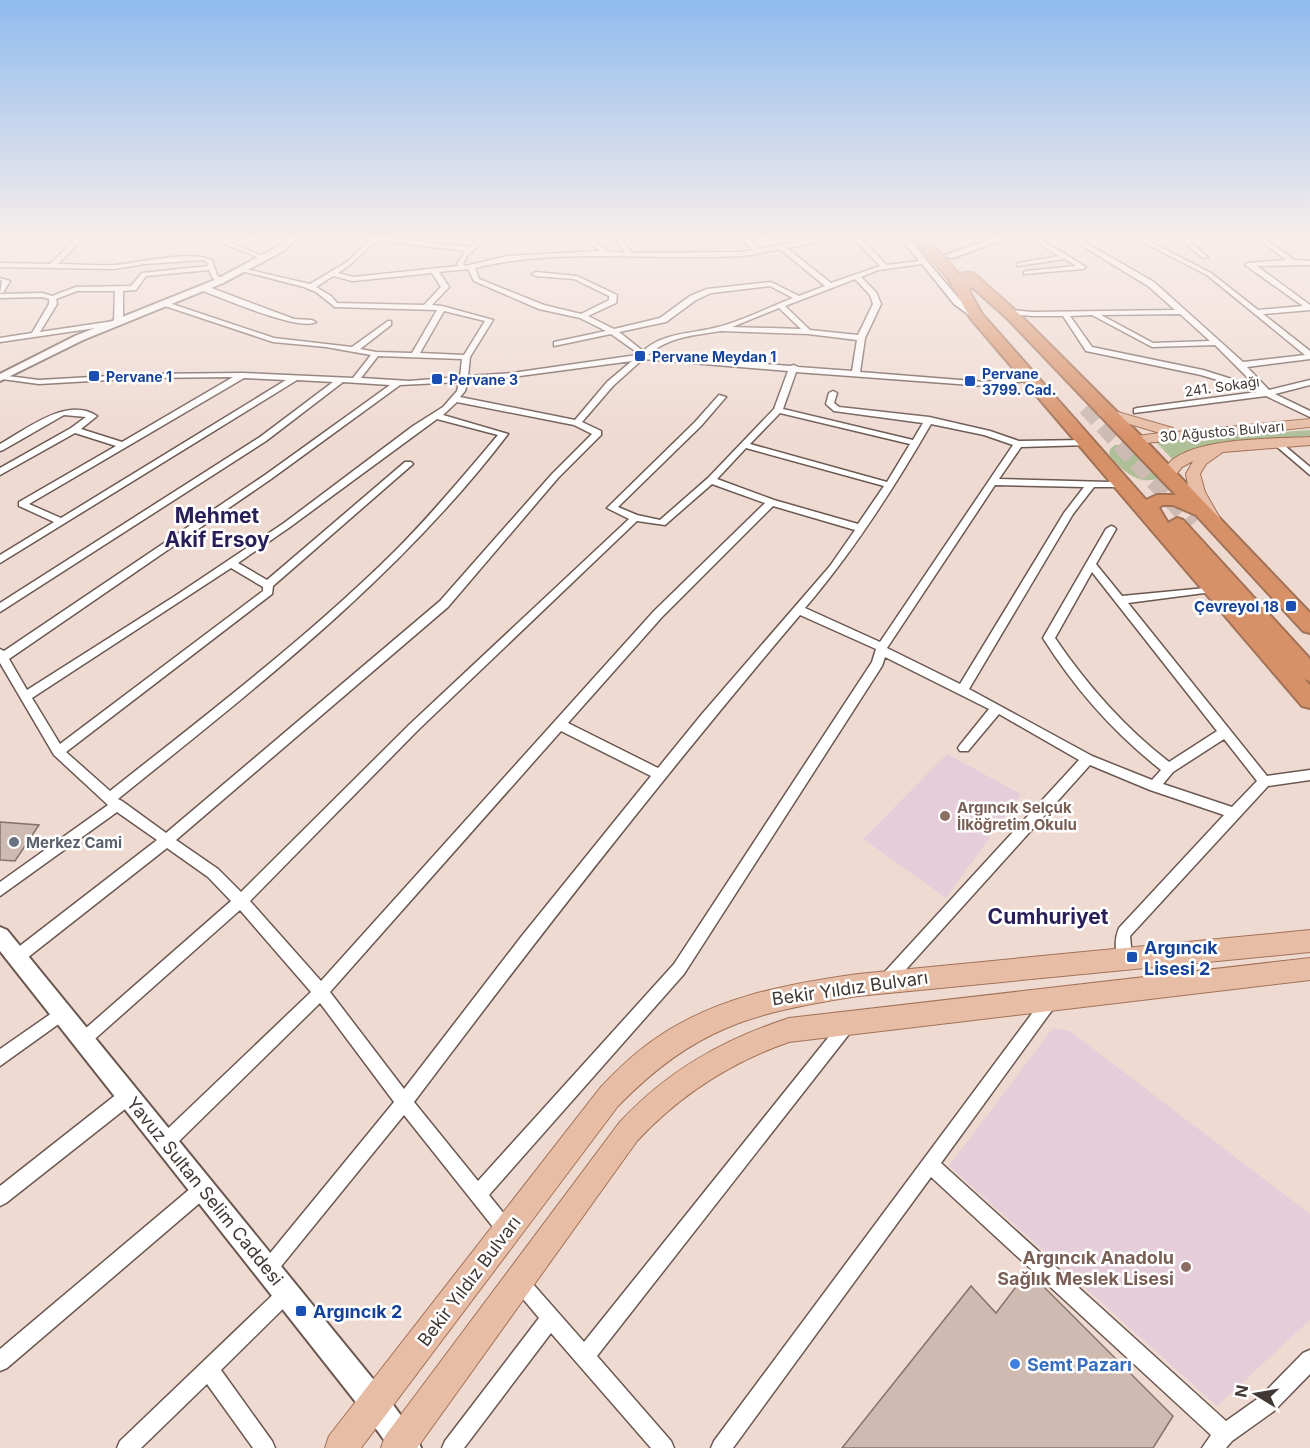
<svg xmlns="http://www.w3.org/2000/svg" width="1310" height="1448" viewBox="0 0 1310 1448" font-family="Inter,sans-serif">
  <rect width="100%" height="100%" fill="#efdad2"/>
  <!-- education -->
  <path fill="#e5ceda" d="M947,754l74,40 -75,104 -83,-59z
    M1053,1028l17,3 240,183v106l-93,86 -268,-240z"/>
  <!-- green -->
  <path fill="#afbf98" d="M1310,430v6l-111,11 -13,5 -12,9 -18,-19z
    M1115,445h13l34,31c-20,13 -42,-6 -53,-22l1,-5z"/>
  <!-- building -->
  <path fill="#cebab0" stroke="#85736a" stroke-width="1.5" d="M0,822l39,3 -24,36 -15,-1z
    M1028,1271l145,145 -20,32h-311l129,-162 25,27z"/>
  <g fill="none" stroke-linecap="round" stroke-linejoin="round">
    <!-- highway-tunnel -->
    <path stroke="#ccbab3" stroke-width="17" stroke-dasharray="17 8" stroke-linecap="butt" d="M1086,407l107,117"/>
    <defs>
      <path id="street" d="M0,236h8l-8,2z
        M79,236h7l-28,28c19,0 38,2 57,1 25,-2 74,-15 97,-5l5,15 7,6 -7,2 -5,-6 -3,-7 -63,6 -10,14 -13,1v33l-123,18v-4l32,-5 17,-29v-5l-7,-2 -42,1v-4l42,-1 10,3 24,-9 55,-1 11,-13 66,-7 -1,-4 -5,-2 -57,4 -31,5 -114,-2v-4l50,1zM77,291h38l-1,30 -74,11 17,-28 -1,-5z
        M206,236h9l52,22 -5,1z
        M293,236h18l-20,3 -1,-1z
        M353,236h22l94,11 13,-11h7l-22,20 -4,8 2,2 43,-10 92,-5 -19,-15h7l20,15 17,2 -11,-17h6l12,17 109,-1 11,-2 -12,-14h7l11,13 75,-13h15l-61,12 44,35 49,-17 -29,-30h7l29,29 32,-4 -20,-25h7l54,64 20,16 -7,2 -19,-14 -32,-40 -44,6 -17,7 15,15 5,12 -16,34 -5,34 125,10 45,-6 4,2 -1,2 -48,6 -189,-14 -13,37 130,31 10,-17 -89,-12 -8,-7 3,-11 4,-2 4,2 -3,10 5,4 90,10 61,14 29,10 66,-1 3,1v4l-67,2 -22,32 110,3 8,-5 5,3 -8,7h-20l-21,27 -104,175 123,67 60,24 9,-10c-47,-37 -86,-81 -118,-132l63,-109 5,-3 3,1 2,2 -20,35 26,32 94,-9 1,2 -1,2 -4,1 -84,11 139,173 43,-6v10l-42,6 -138,150 2,22 -2,5 -5,2 -5,-2c-5,-11 -6,-23 -1,-35l105,-113 -74,-25 -60,-25 -199,221 -5,2 -5,-2 -2,-5 2,-5 198,-216 -80,-46 -31,37h-8l-2,-3 2,-3 29,-36 -104,-52 -3,9 -198,308 -195,221 24,30 3,6 -3,6 -6,3 -6,-3 -97,-122 -130,160 -6,3 -6,-3 -3,-6 3,-6 132,-161 -74,-99 -149,146 -6,2 -6,-2 -2,-6 2,-6 152,-145 -71,-82 -152,135 -5,3 -5,-3 -3,-5 3,-5 153,-134 -23,-24 -41,-29 -145,114 -5,2 -5,-2 -2,-5 2,-5 145,-112 -40,-28 -117,84v-14l108,-77 -54,-50 -54,-92v-14l4,2 261,-176 125,-90 -47,-3 -77,59 -266,171v-9l260,-166 73,-55 -36,-2 -297,183v-8l54,-33 -35,-16v-4l97,-56 -41,-13 -75,42v-7l71,-40 15,-11 -22,-2 -61,35 -3,1v-7c27,-15 67,-48 97,-28l-16,13 41,13 111,-65 -89,1 -105,6 -37,-5h-2v-4l39,5 105,-6 99,-1 110,5 18,-23 -45,-8 -53,-5 -111,-37 7,-2 105,35 78,9 36,-26h3v4l-31,24 16,3 36,1 25,-43 -102,-3 -19,-15 -12,-5 -66,-17 3,-2 69,16 37,-22 23,-22zM376,240l89,11 -8,13 1,2 -105,11 -15,-4 13,-9zM780,249l45,37 -26,10 -28,-14 -64,7 -17,7 -30,22 -46,11 -26,-13 28,-13 1,-8 -40,-19 -41,-4 -4,2 4,2 38,3 35,17v4l-28,14 -37,-9 -65,-26 -4,-11c86,-21 176,-7 264,-12 14,-1 27,-4 41,-7zM468,269l6,12 65,28 41,9 26,13 -52,11v4l57,-12 24,17 2,4 -125,18 -44,3 2,-19 23,-37 -51,-14 -10,-1 17,-18 -10,-15zM432,273l9,14 -17,18 -87,-2 -6,-7 -15,-9 17,-11 20,5zM855,279l15,16 3,9 -15,31 -48,-5 -25,-24zM770,286l23,12c-24,9 -50,23 -75,29 -26,7 -54,5 -75,24l-24,-19 47,-10 30,-22 15,-7zM779,308l22,21 -69,-2zM444,311l41,10 -21,34 -44,-2zM721,331l87,3 49,6 -5,31 -54,-4 -4,-2 -4,1 -142,-11c20,-18 47,-20 73,-24zM378,356l84,3 -2,18 -51,4 -48,-3zM643,359l145,12 -14,38 -66,69 -48,42 -23,-5 -19,-8 83,-81 25,-29 -7,-2 -24,27 -88,86 22,11 -219,205 -169,168 -23,-23 -42,-29 272,-233 110,-129 43,-43v-4l-19,-9 31,-36zM632,361l-25,21 -32,38 -115,-23 5,-6 3,-10 44,-4zM244,378l42,2 -225,138 -32,-14zM459,382l-2,9 -14,16 -30,19 -129,97 -109,73 -148,94 -18,-31 262,-180 129,-94zM457,402l117,23 18,9 -40,40 -112,127 -274,232 -44,-32 -4,-2c139,-112 282,-223 390,-365l-65,-19zM780,413l130,31 -23,38 -137,-38zM437,419l61,16c-33,39 -66,79 -103,116 -88,87 -188,163 -285,240l-44,-39 206,-158 1,-8 140,-122 -2,-2h-6l-138,118 -29,-17 52,-36zM931,424l53,11 29,10 -133,197 -75,-34c48,-56 89,-120 126,-184zM746,448l138,38 -26,38 -84,-24 -57,-21zM712,484l53,19 -111,108 -333,370 -71,-80 168,-171 219,-209 28,4zM995,485l89,2 -20,26 -104,171 -73,-36zM773,506l82,24 -25,36 -128,148 -44,54 -90,-45 94,-106zM231,568l32,19v4l-203,153 -28,-46zM1092,572l125,159 -48,31c-45,-35 -82,-77 -114,-124zM800,615l76,34 -4,13 -198,302 -196,217 -64,-79c125,-166 252,-329 386,-487zM561,731l90,45 -130,161 -117,152 -74,-97zM1224,739l33,42 -25,26 -69,-23 10,-12z
        M1027,236h8l51,31 -3,2 -59,5v-2l2,-1 50,-5 -11,-7 -48,7v-2l2,-1 40,-7z
        M1066,236h8l80,46 89,80 62,-7 -98,-80 -76,-39h8l72,37 47,37 45,-4 -58,-41 3,-2 38,-3 -31,-24h7l32,24 16,1v4l-53,1 53,39v5l-47,4 47,37v8l-63,8 22,23 41,-10v5l-35,9 35,17v6l-44,-21 -132,17v-4l3,-1 120,-16 -56,-17 -115,-24 -23,-35h-30l-27,-2 -1,-2 4,-2 24,2 142,-2 -27,-24zM1180,314l30,27 -57,2 -52,-28zM1092,315l60,32 63,-2 42,42 -54,-17 -111,-23 -22,-31z
        M1176,236h7l25,21 -5,1z
        M0,278l10,3 -7,12h-3l2,-11z
        M200,286h6l88,33 18,1 4,2c-17,10 -95,-25 -116,-32z
        M1279,441l31,26v8l-34,-29v-4z
        M1050,994l5,2 3,5 -3,5 -114,157 285,258 34,-24 43,-44 7,-3v24l-36,37 -42,30 -6,7h-24l9,-13 -280,-258 -198,271h-22l3,-7 331,-445z
        M62,1006l5,2 3,5 -3,5 -67,48v-17z
        M848,1017l5,2 3,5 -3,5 -256,327 74,85 3,7h-23l-100,-115 -87,115h-22l3,-7 94,-123 -26,-31 -3,-6 3,-6 6,-3 6,3 59,67 259,-323z
        M128,1088l6,2 2,6 -2,6 -128,101 -6,3v-20l122,-96z
        M203,1180l6,3 3,6 -3,6 -202,173 -7,3v-22l197,-166z
        M287,1284l6,3 3,6 -3,6 -72,71 51,71 3,7h-22l-46,-64 -66,64h-24l3,-7 161,-154z"/>
      <path id="secondary" d="M289,236h10l-14,14 -62,33 -140,57 -83,41v-7l75,-38 142,-57 62,-33z
        M999,236h14l-61,22 -8,-2z
        M0,927l7,3 379,465 31,43 4,10h-31l-24,-33 -366,-464z"/>
      <path id="primary" d="M1104,408l69,20 2,4 135,-13v8l-175,17 -5,-1 -2,-3 2,-3 30,-4 -61,-18 -2,-3 2,-3z
        M1310,437v8l-87,7 -17,12 -6,10 5,18 16,28 -2,3h-12l-18,-31 -3,-18 7,-13 -11,6 -9,11h-10l-3,-3c4,-5 8,-11 12,-15 29,-23 102,-21 138,-23z
        M1310,930v22l-452,44c-107,17 -162,31 -240,110l-257,342h-36l4,-12 271,-348c17,-18 34,-35 55,-49 60,-42 132,-55 203,-65z
        M1310,958v22l-521,62c-60,21 -109,53 -152,99l-220,307h-36l4,-12 234,-313c48,-52 103,-83 170,-105z"/>
      <path id="highway" d="M911,236h13l45,49 2,3 -2,3 13,23 164,186 11,-5h19l-169,-177 -44,-39 -2,-3 2,-3h10l44,39 124,124 169,177v20l-7,-2 -107,-116 -23,-10h-11l-3,3 9,15 9,-5 6,2 127,139v22l-6,-2 6,6v23l-8,-2 -331,-387 -23,-41z"/>
    </defs>
    <!-- street casing -->
    <use href="#street" stroke="#6a5851" stroke-width="3"/>
    <!-- secondary casing -->
    <use href="#secondary" stroke="#6a5851" stroke-width="4"/>
    <!-- primary casing -->
    <use href="#primary" stroke="#a27257" stroke-width="2"/>
    <!-- highway casing -->
    <use href="#highway" stroke="#a27257" stroke-width="4"/>
    <!-- street -->
    <use href="#street" fill="#fff" fill-rule="evenodd"/>
    <!-- secondary -->
    <use href="#secondary" fill="#fff" fill-rule="evenodd"/>
    <!-- primary -->
    <use href="#primary" fill="#e7bda5" fill-rule="evenodd"/>
    <!-- highway -->
    <use href="#highway" fill="#d79169" fill-rule="evenodd"/>
  </g>
  <!-- sky -->
  <linearGradient id="sky" x2="0" y2="1"><stop stop-color="#8fbbee"/><stop offset="0.54" stop-color="#f8eeeb"/><stop offset="1" stop-color="#f8eeeb" stop-opacity="0"/></linearGradient>
  <rect width="1310" height="439" fill="url(#sky)"/>
  <!-- markers -->
  <g fill="#1a4fb4" stroke="#fff" stroke-width="2">
    <rect x="634" y="350" width="12" height="12" rx="3"/>
    <rect x="88" y="370" width="12" height="12" rx="3"/>
    <rect x="431" y="373" width="12" height="12" rx="3"/>
    <rect x="964" y="375" width="12" height="12" rx="3"/>
    <rect x="1285" y="600" width="12" height="12" rx="3"/>
    <rect x="1126" y="951" width="12" height="12" rx="3"/>
    <rect x="295" y="1305" width="12" height="12" rx="3"/>
  </g>
  <g fill="#8d6e63" stroke="#fff" stroke-width="2">
    <circle cx="945" cy="816" r="6"/>
    <circle cx="1186" cy="1267" r="6"/>
  </g>
  <circle fill="#6b7280" stroke="#fff" stroke-width="2" cx="14" cy="842" r="6"/>
  <circle fill="#3f7fe0" stroke="#fff" stroke-width="2" cx="1015" cy="1364" r="6"/>
  <g text-anchor="middle" dominant-baseline="central" stroke-width="5" stroke-linejoin="round" paint-order="stroke">
    <!-- far-transit labels -->
    <g font-size="14" font-weight="bold" fill="#164399" stroke="#fff" text-anchor="start">
      <text x="652" y="356">Pervane Meydan 1</text>
      <text x="982" y="373">Pervane<tspan x="982" dy="16">3799. Cad.</tspan></text>
      <text x="106" y="376">Pervane 1</text>
      <text x="449" y="379">Pervane 3</text>
    </g>
    <!-- far-street labels -->
    <g font-size="14" fill="#413835" stroke="#fff">
      <text transform="translate(1222 386) rotate(-8)">241. Sokağı</text>
      <text transform="translate(1222 431) rotate(-5)">30 Ağustos Bulvarı</text>
    </g>
    <!-- transit labels -->
    <g font-size="15" font-weight="bold" fill="#164399" stroke="#fff" text-anchor="end">
      <text x="1279" y="606">Çevreyol 18</text>
    </g>
    <!-- education labels -->
    <g font-size="15" font-weight="bold" fill="#785e54" stroke="#fff" text-anchor="start">
      <text x="957" y="807">Argıncık Selçuk<tspan x="957" dy="17">İlköğretim Okulu</tspan></text>
    </g>
    <!-- worship labels -->
    <g font-size="15" font-weight="bold" fill="#5b616d" stroke="#fff" text-anchor="start">
      <text x="26" y="842">Merkez Cami</text>
    </g>
    <!-- near-transit labels -->
    <g font-size="18" font-weight="bold" fill="#164399" stroke="#fff" text-anchor="start">
      <text x="1144" y="947">Argıncık<tspan x="1144" dy="21">Lisesi 2</tspan></text>
      <text x="313" y="1311">Argıncık 2</text>
    </g>
    <!-- near-street labels -->
    <g font-size="18" fill="#413835" stroke="#fff">
      <text transform="translate(850 988) rotate(-8)">Bekir Yıldız Bulvarı</text>
      <text transform="translate(205 1191) rotate(51)">Yavuz Sultan Selim Caddesi</text>
      <text transform="translate(469 1281) rotate(-53)">Bekir Yıldız Bulvarı</text>
    </g>
    <!-- near-education labels -->
    <g font-size="18" font-weight="bold" fill="#785e54" stroke="#fff" text-anchor="end">
      <text x="1174" y="1257">Argıncık Anadolu<tspan x="1174" dy="21">Sağlık Meslek Lisesi</tspan></text>
    </g>
    <!-- near-shop labels -->
    <g font-size="18" font-weight="bold" fill="#366cbe" stroke="#fff" text-anchor="start">
      <text x="1027" y="1364">Semt Pazarı</text>
    </g>
    <!-- district labels -->
    <g font-size="21" font-weight="bold" fill="#291e58" stroke="#fff">
      <text x="217" y="515">Mehmet<tspan x="217" dy="24">Akif Ersoy</tspan></text>
      <text x="1048" y="916">Cumhuriyet</text>
    </g>
  </g>
  <!-- north arrow -->
  <g transform="translate(1256 1394) rotate(281)" stroke="#ffffff" stroke-width="4.5" paint-order="stroke">
  <path d="M0-4.5L10 22L0 15L-10 22Z" fill="#413835"/>
  <text y="-9" font-size="16" font-weight="bold" text-anchor="middle" fill="#413835">N</text>
  </g>
</svg>
